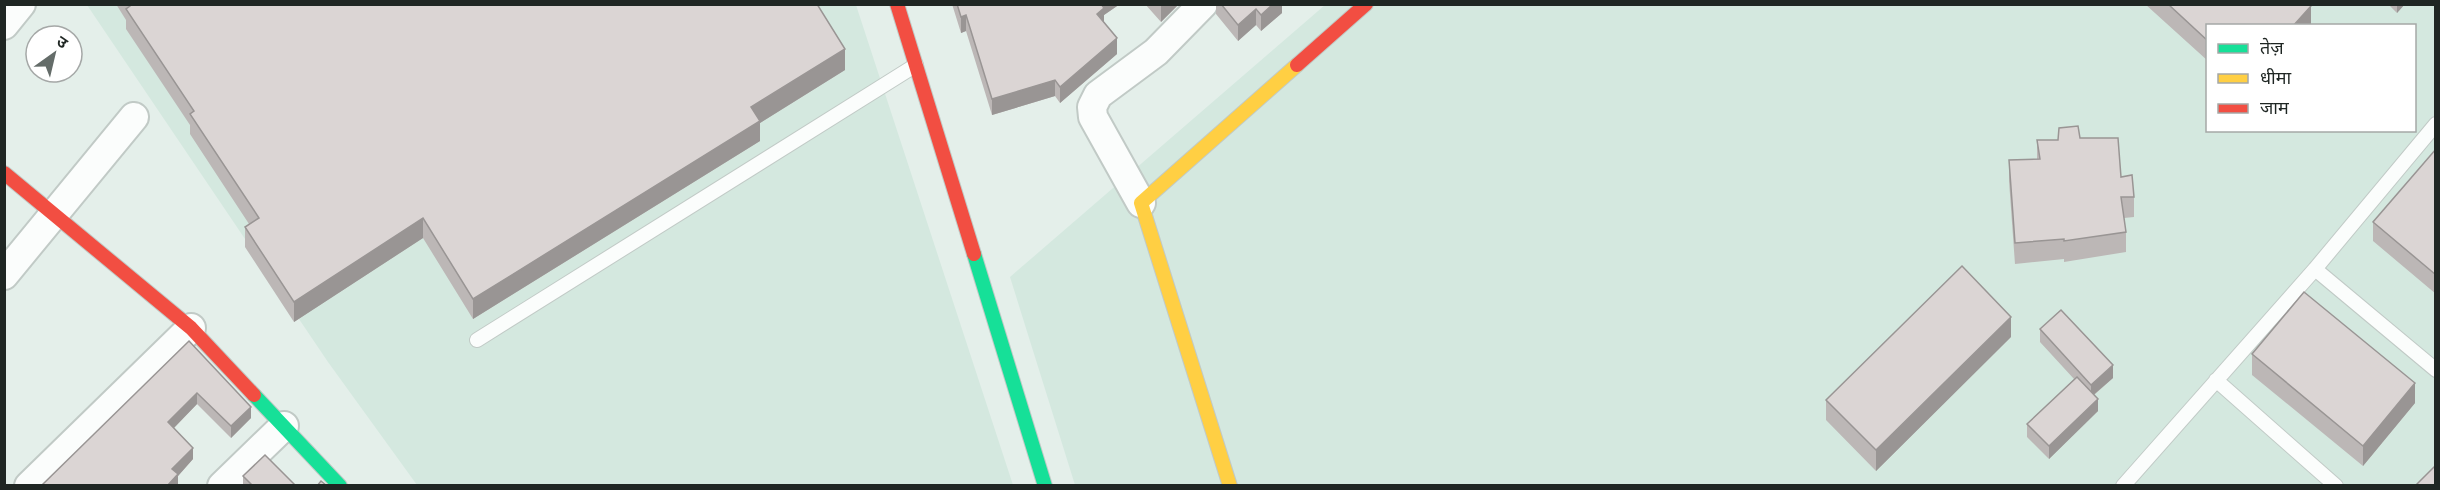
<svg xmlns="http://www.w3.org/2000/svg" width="2440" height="490" viewBox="0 0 2440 490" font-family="Jost,'Noto Sans Devanagari',sans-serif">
  <rect width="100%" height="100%" fill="#e4efea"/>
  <!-- built -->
  <path fill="#d4e8df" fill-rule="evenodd" d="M87,5h769l157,480h-596l-89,-123z
    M1325,5h1110v480h-1360l-65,-208zM2208,26h206v104h-206z"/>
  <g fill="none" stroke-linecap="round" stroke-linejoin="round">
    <defs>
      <path id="lane" d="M2315,269l121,101
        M477,340l439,-275
        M2216,380l120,106
        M2123,486l192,-217 121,-145"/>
      <path id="street" d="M4,25l17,-21
        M1141,203l-48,-86 -1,-10 6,-12 58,-43 47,-48
        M4,275l130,-158
        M29,486l162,-158
        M222,486l62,-60"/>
      <path id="fast" d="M974,254l71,232
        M254,395l86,91"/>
      <path id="slow" d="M1230,486l-89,-283 156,-138"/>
      <path id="jam" d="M897,4l77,250
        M1297,65l69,-61
        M4,173l187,155 63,67"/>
    </defs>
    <!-- lane casing -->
    <use href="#lane" stroke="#c1cac6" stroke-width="16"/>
    <!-- street casing -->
    <use href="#street" stroke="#c1cac6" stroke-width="32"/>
    <!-- fast casing -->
    <use href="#fast" stroke="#c1cac6" stroke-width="16"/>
    <!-- slow casing -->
    <use href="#slow" stroke="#c1cac6" stroke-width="16"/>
    <!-- jam casing -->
    <use href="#jam" stroke="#c1cac6" stroke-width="16"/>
    <!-- lane -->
    <use href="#lane" stroke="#fbfdfc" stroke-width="14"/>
    <!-- street -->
    <use href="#street" stroke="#fbfdfc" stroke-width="28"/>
    <!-- fast -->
    <use href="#fast" stroke="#16e098" stroke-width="14"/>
    <!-- slow -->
    <use href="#slow" stroke="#ffcf43" stroke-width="14"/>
    <!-- jam -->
    <use href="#jam" stroke="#f24e42" stroke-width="14"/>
  </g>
  <!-- wall -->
  <path fill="#bcb7b6" d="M116,4h701l28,66 -85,53v18l-287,178 -50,-81 -129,84 -49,-75v-20l4,-3 -59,-90v-9l-64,-96v-9z
    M952,4h168l-16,11v7l13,32 -57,49 -5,-7 -63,19 -26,-84 -5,2z
    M1145,4h34l-18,18z
    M1216,4h66v9l-21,18 -5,-6 -18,16 -22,-27z
    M2145,4h165l1,22h-103v35z
    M2388,4h17l-8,9z
    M2080,138l41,39 13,20v20l-10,1 2,14v20l-62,10v-3l-49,5 -6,-83v-21l28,-1v-19h21z
    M2436,149v145l-63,-53v-19z
    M2040,329l73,49 -19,17 4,16 -49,48 -22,-22v-13l47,-45 -34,-37z
    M2011,337l-135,134 -50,-51v-20z
    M189,341l62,77 -20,20 -34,-34 -23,24 19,31 -15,17v10h-137z
    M2252,354l163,49 -52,63 -111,-91z
    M243,476l53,10h-53z"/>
  <!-- shaded-wall -->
  <path fill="#999594" d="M1099,4h21l-16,11v9l-7,-10z
    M1163,4h16l-18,18v-16z
    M1273,4h9v9l-21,18v-16z
    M2397,4h8l-8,9z
    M2311,6v20h-18z
    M1256,9v16l-18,16v-16z
    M966,15v16l-5,2v-16z
    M1117,38v16l-57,49v-16z
    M845,49v21l-85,53v18l-287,178v-20l278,-192z
    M1055,80v16l-63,19v-16z
    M423,218v20l-129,84v-20z
    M2011,317v20l-135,134v-21z
    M2113,365v13l-22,19v-12z
    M2415,383v20l-52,63v-20z
    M197,393v11l-29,30v-12z
    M2098,399v12l-49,48v-13z
    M251,407v11l-20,20v-12z
    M193,448v11l-15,17v10h-11l5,-17z"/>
  <!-- building -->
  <path fill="#dbd5d4" stroke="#999594" stroke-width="1.5" d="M129,4h688l28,45 -94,58 9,14 -287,178 -50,-81 -129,84 -49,-75 14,-9 -69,-104 4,-3 -68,-102 4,-3z
    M957,4h144l3,4 -7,6 20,24 -57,49 -5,-7 -63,19 -26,-84 -5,2z
    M1221,4h52l-12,11 -5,-6 -18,16z
    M2168,4h142l1,2 -18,20h-85v15z
    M2078,126l2,12h38l3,39 11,-2 2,22h-13l5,35 -62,9v-2l-49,4 -6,-83 31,-1 -3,-19h21l1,-12z
    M2436,149v126l-63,-53z
    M1962,266l49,51 -135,133 -50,-50z
    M2304,292l111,91 -52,63 -111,-92z
    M2061,310l52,55 -22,20 -51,-56z
    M189,341l62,66 -20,19 -34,-33 -29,29 25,26 -21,21 6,5 -11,12h-126z
    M2077,377l21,22 -49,47 -22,-22z
    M265,455l31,31h-43l-10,-10z
    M2436,465v21h-21z
    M321,481l6,5h-10z"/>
  <!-- border -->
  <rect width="2440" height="490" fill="none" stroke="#1f2623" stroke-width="12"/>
  <!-- legend -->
  <rect x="2206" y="24" width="210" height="108" fill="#ffffff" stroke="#a5a8a7" stroke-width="1.5"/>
  <rect x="2218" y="44" width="30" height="9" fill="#16e098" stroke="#a5a8a7" stroke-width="1.5"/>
  <text x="2260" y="54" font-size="18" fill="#1f2623">तेज़</text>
  <rect x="2218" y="74" width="30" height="9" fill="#ffcf43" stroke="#a5a8a7" stroke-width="1.5"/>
  <text x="2260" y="84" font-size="18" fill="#1f2623">धीमा</text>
  <rect x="2218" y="104" width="30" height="9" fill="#f24e42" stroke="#a5a8a7" stroke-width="1.5"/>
  <text x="2260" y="114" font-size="18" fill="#1f2623">जाम</text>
  <!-- north arrow -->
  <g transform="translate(54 54) rotate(34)"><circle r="28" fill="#ffffff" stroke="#a5a8a7" stroke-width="1.5"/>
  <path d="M0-4.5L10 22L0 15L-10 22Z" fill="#646c69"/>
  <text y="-9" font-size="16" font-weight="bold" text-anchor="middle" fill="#1f2623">उ</text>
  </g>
</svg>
